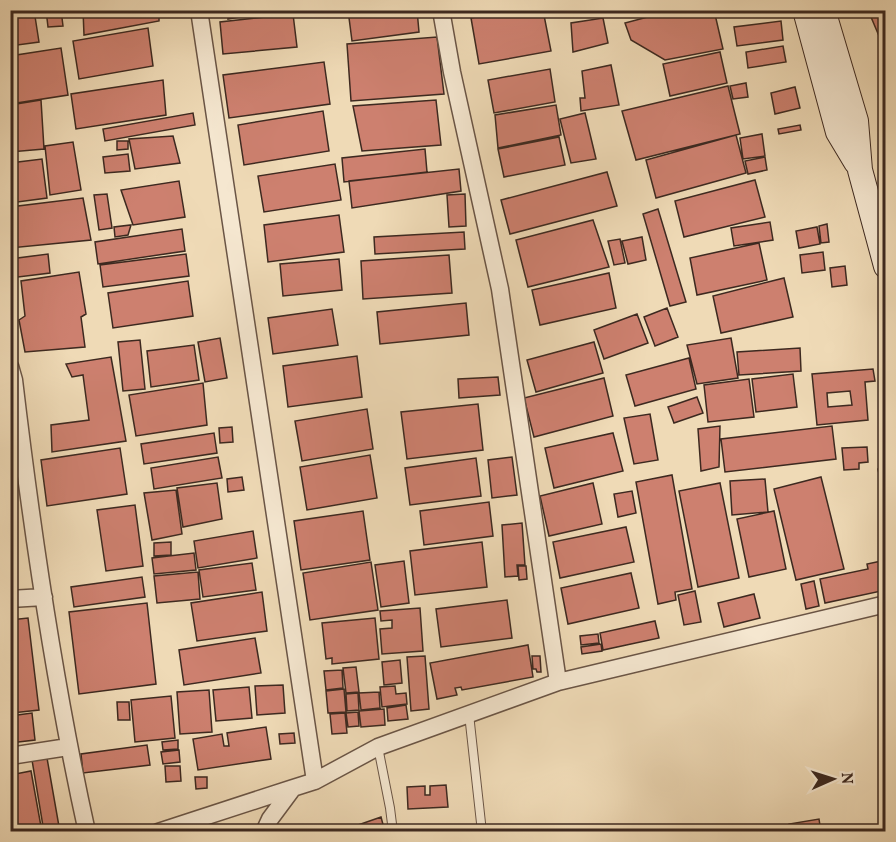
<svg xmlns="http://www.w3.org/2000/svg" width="896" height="842" viewBox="0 0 896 842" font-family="Vollkorn,serif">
  <rect width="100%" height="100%" fill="#efdab6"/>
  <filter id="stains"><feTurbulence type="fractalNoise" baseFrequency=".00333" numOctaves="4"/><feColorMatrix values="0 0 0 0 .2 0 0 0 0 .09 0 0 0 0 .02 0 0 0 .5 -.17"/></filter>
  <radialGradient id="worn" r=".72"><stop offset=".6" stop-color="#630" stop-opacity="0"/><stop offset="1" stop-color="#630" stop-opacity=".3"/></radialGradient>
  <!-- building -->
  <path fill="#cd806f" stroke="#3d2920" stroke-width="1.5" fill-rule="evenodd" d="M10,10h24l5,32 -29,4z
    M46,10h15l2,16 -15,1z
    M83,10h76v11l-75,14z
    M228,10h51l-51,9z
    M348,10h69l2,22 -67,9z
    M510,10h33l8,41 -72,13 -8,-46z
    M674,10h40l9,39 -58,11 -34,-20 -6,-17z
    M868,10h18v40h-1z
    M293,14l4,33 -74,7 -3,-32z
    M603,18l5,25 -35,9 -2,-29z
    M781,21l2,19 -46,6 -3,-19z
    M148,28l5,38 -74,13 -6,-38z
    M437,37l7,57 -93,7 -4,-57z
    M783,46l3,16 -38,6 -2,-16z
    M61,48l7,47 -58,9v-48z
    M720,52l7,31 -57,13 -7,-32z
    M324,62l6,42 -101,14 -6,-43z
    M611,65l8,40 -38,6 -1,-13h5l-3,-27z
    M550,69l5,33 -61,11 -6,-33z
    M163,80l3,35 -90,14 -5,-35z
    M746,83l2,14 -15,2 -3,-13z
    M728,86l12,48 -104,26 -14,-49z
    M795,87l5,21 -25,6 -4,-21z
    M41,100l3,49 -34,3v-47z
    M436,100l5,45 -79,6 -9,-45z
    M556,105l5,30 -63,13 -3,-33z
    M323,111l6,40 -85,14 -6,-40z
    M193,113l2,12 -90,16 -2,-12z
    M585,113l11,46 -25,4 -11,-44z
    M800,125l1,5 -22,4 -1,-5z
    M762,134l3,22 -22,3 -3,-21z
    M736,135l10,38 -90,25 -10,-38z
    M173,136l7,27 -45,6 -6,-30z
    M559,137l6,28 -61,12 -6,-28z
    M117,141h11v8l-11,1z
    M73,142l8,48 -31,5 -5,-49z
    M425,149l2,23 -83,10 -2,-24z
    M128,154l2,17 -25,2 -2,-16z
    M765,157l2,13 -19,4 -3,-13z
    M42,159l5,39 -37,5v-40z
    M335,164l6,36 -77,12 -6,-36z
    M459,169l2,22 -109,17 -3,-27z
    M607,172l10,34 -107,28 -9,-34z
    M755,180l10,37 -81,20 -9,-36z
    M179,181l6,36 -52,8 -12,-35z
    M107,194l5,34 -13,2 -5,-35z
    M465,194l1,32 -17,1 -2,-32z
    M83,198l8,42 -81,8v-41z
    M658,209l28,93 -16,4 -27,-92z
    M339,215l5,37 -76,10 -4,-37z
    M593,220l16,47 -81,20 -12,-47z
    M770,222l3,18 -39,6 -3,-18z
    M827,224l2,18 -8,1 -2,-17z
    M131,225l-3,10 -13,2 -1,-10z
    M817,227l3,17 -21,4 -3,-17z
    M182,229l3,22 -87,13 -3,-22z
    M464,232l1,17 -90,5 -1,-17z
    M642,237l4,23 -18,4 -6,-23z
    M620,239l5,24 -11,2 -6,-24z
    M759,243l8,37 -70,15 -7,-37z
    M823,252l2,18 -23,3 -2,-18z
    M48,254l2,19 -40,5v-19z
    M186,254l3,22 -86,11 -3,-22z
    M449,255l3,38 -89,6 -2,-38z
    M339,259l3,31 -59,6 -3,-32z
    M845,266l2,19 -15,2 -2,-19z
    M79,272l7,42 -5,3 4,30 -60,5 -6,-32 6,-4 -4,-35z
    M609,273l7,35 -76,17 -8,-35z
    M784,278l9,39 -72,16 -8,-37z
    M188,281l5,35 -80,12 -5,-35z
    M466,303l3,32 -89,9 -3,-32z
    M667,308l11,29 -23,9 -11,-29z
    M332,309l6,36 -65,9 -5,-36z
    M637,314l11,29 -44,16 -10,-29z
    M220,338l7,40 -22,4 -7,-40z
    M731,338l7,40 -41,6 -10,-39z
    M140,340l5,49 -22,2 -5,-49z
    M594,342l9,31 -67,19 -9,-32z
    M194,345l5,35 -48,7 -4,-36z
    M800,348l1,23 -62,4 -2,-23z
    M357,356l5,41 -74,10 -5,-41z
    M111,357l15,84 -74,11 -1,-27 38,-5 -6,-45 -11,2 -6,-13z
    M689,358l7,31 -61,17 -9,-31z
    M873,369l2,12 -10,1 3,38 -51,5 -5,-51zM850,391l2,14 -24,2 -1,-14z
    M793,374l4,33 -41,5 -4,-33z
    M498,377l2,18 -41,3 -1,-19z
    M604,378l9,38 -79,21 -10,-39z
    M749,379l5,38 -46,5 -4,-37z
    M203,383l4,42 -71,11 -7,-41z
    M697,397l6,16 -29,10 -6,-16z
    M478,404l5,46 -76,9 -6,-47z
    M367,409l6,40 -71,12 -7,-40z
    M650,414l8,46 -24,4 -10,-46z
    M720,426l-1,41 -18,4 -3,-42z
    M832,426l4,33 -111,13 -4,-33z
    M232,427l1,15 -13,1 -1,-15z
    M214,433l3,20 -73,11 -3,-20z
    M613,433l10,38 -69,17 -9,-40z
    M867,447l1,15 -9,1v6l-15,1 -2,-22z
    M120,448l7,46 -80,12 -6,-46z
    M370,455l7,43 -70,12 -7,-43z
    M218,457l4,21 -68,11 -3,-21z
    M512,457l5,38 -25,3 -4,-38z
    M476,458l5,38 -71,9 -5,-37z
    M886,467v42l-8,-40z
    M672,475l20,114 -17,3 1,8 -18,4 -22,-122z
    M242,477l2,13 -16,2 -1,-13z
    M821,477l23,92 -48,11 -22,-91z
    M765,479l3,33 -36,3 -2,-34z
    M217,483l5,36 -39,8 -6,-39z
    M593,483l9,41 -53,12 -9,-40z
    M720,483l19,95 -41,9 -19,-96z
    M176,490l6,44 -30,6 -8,-47z
    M632,491l4,22 -18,4 -4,-23z
    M489,502l4,34 -69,9 -4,-34z
    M10,503l5,79h-5z
    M135,505l8,61 -37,5 -9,-61z
    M363,511l7,49 -69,10 -7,-49z
    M774,511l12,58 -37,8 -12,-58z
    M522,523l3,42h-8l1,11 -13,1 -3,-52z
    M626,527l8,35 -74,16 -7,-36z
    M253,531l4,27 -59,10 -4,-27z
    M171,542v13l-17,1v-13z
    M482,542l5,45 -72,8 -5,-44z
    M194,553l2,17 -42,4 -2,-16z
    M886,560v30l-61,13 -5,-24 48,-10 -1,-5z
    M404,561l5,42 -28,4 -6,-42z
    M371,562l7,48 -68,10 -7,-47z
    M252,563l4,27 -53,7 -4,-27z
    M518,566h8l1,13 -8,1z
    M198,572l2,27 -43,4 -3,-27z
    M631,573l8,35 -71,16 -7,-36z
    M142,577l3,20 -71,10 -3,-20z
    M814,581l5,25 -13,3 -5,-25z
    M695,591l6,31 -17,3 -6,-30z
    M262,592l5,39 -70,10 -6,-38z
    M754,594l6,24 -36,9 -6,-24z
    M507,600l5,38 -71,9 -5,-38z
    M147,603l9,81 -77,10 -10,-82z
    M420,608l3,43 -41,3 -2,-25 12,-1v-8l-11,1 -1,-10z
    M28,618l11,92 -27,3 -2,-93z
    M375,618l4,41 -47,5v-6l-6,1 -4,-36z
    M655,621l4,17 -56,12 -3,-17z
    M598,634l1,9 -18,2 -1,-9z
    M255,638l6,35 -77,12 -5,-35z
    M601,644l1,7 -20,3 -1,-7z
    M528,645l5,32 -71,13 -1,-3 -6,1 2,7 -20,4 -7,-36z
    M425,656l4,53 -18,2 -4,-54z
    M532,656h8l1,16h-4l-1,-3h-3z
    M400,660l2,23 -18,2 -2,-23z
    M356,667l3,25 -13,1 -3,-25z
    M342,670l1,18 -17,2 -2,-19z
    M283,685l2,28 -28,2 -2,-29z
    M395,686l1,8 10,-1 1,11 -25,3 -2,-20z
    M249,687l3,31 -36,3 -3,-31z
    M344,689l2,23 -18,1 -2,-22z
    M209,690l3,42 -32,2 -3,-42z
    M379,692l1,16 -19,2 -2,-17z
    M358,693l1,17 -12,1 -1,-17z
    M171,696l4,42 -40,4 -4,-42z
    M117,702h12l1,18h-12z
    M406,705l2,14 -20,2 -1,-13z
    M384,709l1,16 -24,2 -2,-16z
    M358,712l1,14 -11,1 -2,-14z
    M32,713l3,27 -25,3v-27z
    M345,713l2,20 -15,1 -2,-20z
    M266,727l5,32 -73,11 -5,-31 29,-5 2,12h5l-2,-13z
    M294,733l1,10 -15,1 -1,-10z
    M178,740v9l-15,1 -1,-8z
    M147,745l3,20 -67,8 -2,-19z
    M179,750l1,12 -17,2 -2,-12z
    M47,758l13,74h-16l-12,-72z
    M165,766h15l1,15 -15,1z
    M31,771l11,61h-32v-57z
    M195,777h12v11l-11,1z
    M446,785l2,22 -40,2 -1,-22 18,-1v9h5v-9z
    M381,817l4,15h-47z
    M819,819l2,13h-31l-1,-8z"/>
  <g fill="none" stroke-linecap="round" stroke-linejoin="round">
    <defs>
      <path id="lane" d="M469,714l13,118
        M378,747l12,61 3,24"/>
      <path id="street" d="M199,10l116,771
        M441,10l11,62 48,217 58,393
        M10,366l4,14c18,152 40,303 73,452
        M10,599l34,-2
        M10,756l58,-9
        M158,832l135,-44
        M264,832l6,-13 23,-31 22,-7 63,-34 180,-65 328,-78"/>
      <path id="secondary" d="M805,10l33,122 18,30
        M823,10l33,111 4,49 26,96"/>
    </defs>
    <!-- lane casing -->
    <use href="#lane" stroke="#6a5546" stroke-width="10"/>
    <!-- street casing -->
    <use href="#street" stroke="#6a5546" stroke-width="19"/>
    <!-- secondary casing -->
    <use href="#secondary" stroke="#3d2920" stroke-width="26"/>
    <!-- lane -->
    <use href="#lane" stroke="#f5e7d0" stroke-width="8"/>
    <!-- street -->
    <use href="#street" stroke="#f5e7d0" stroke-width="16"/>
    <!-- secondary -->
    <use href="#secondary" stroke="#f5e7d0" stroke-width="24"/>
  </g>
  <!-- margin -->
  <rect width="896" height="842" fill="none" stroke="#efdab6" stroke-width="36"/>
  <rect x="12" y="12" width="872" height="818" fill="none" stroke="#3d2920" stroke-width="3"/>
  <rect x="18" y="18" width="860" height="806" fill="none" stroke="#3d2920" stroke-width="1.5"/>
  <!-- north arrow -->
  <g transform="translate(833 779) rotate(87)" stroke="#f5e7d0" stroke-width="4.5" paint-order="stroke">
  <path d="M0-4.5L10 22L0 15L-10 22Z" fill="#3d2920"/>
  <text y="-9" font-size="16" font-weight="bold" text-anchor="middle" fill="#3d2920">N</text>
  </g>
  <rect width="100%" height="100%" filter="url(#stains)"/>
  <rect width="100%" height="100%" fill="url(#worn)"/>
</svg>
